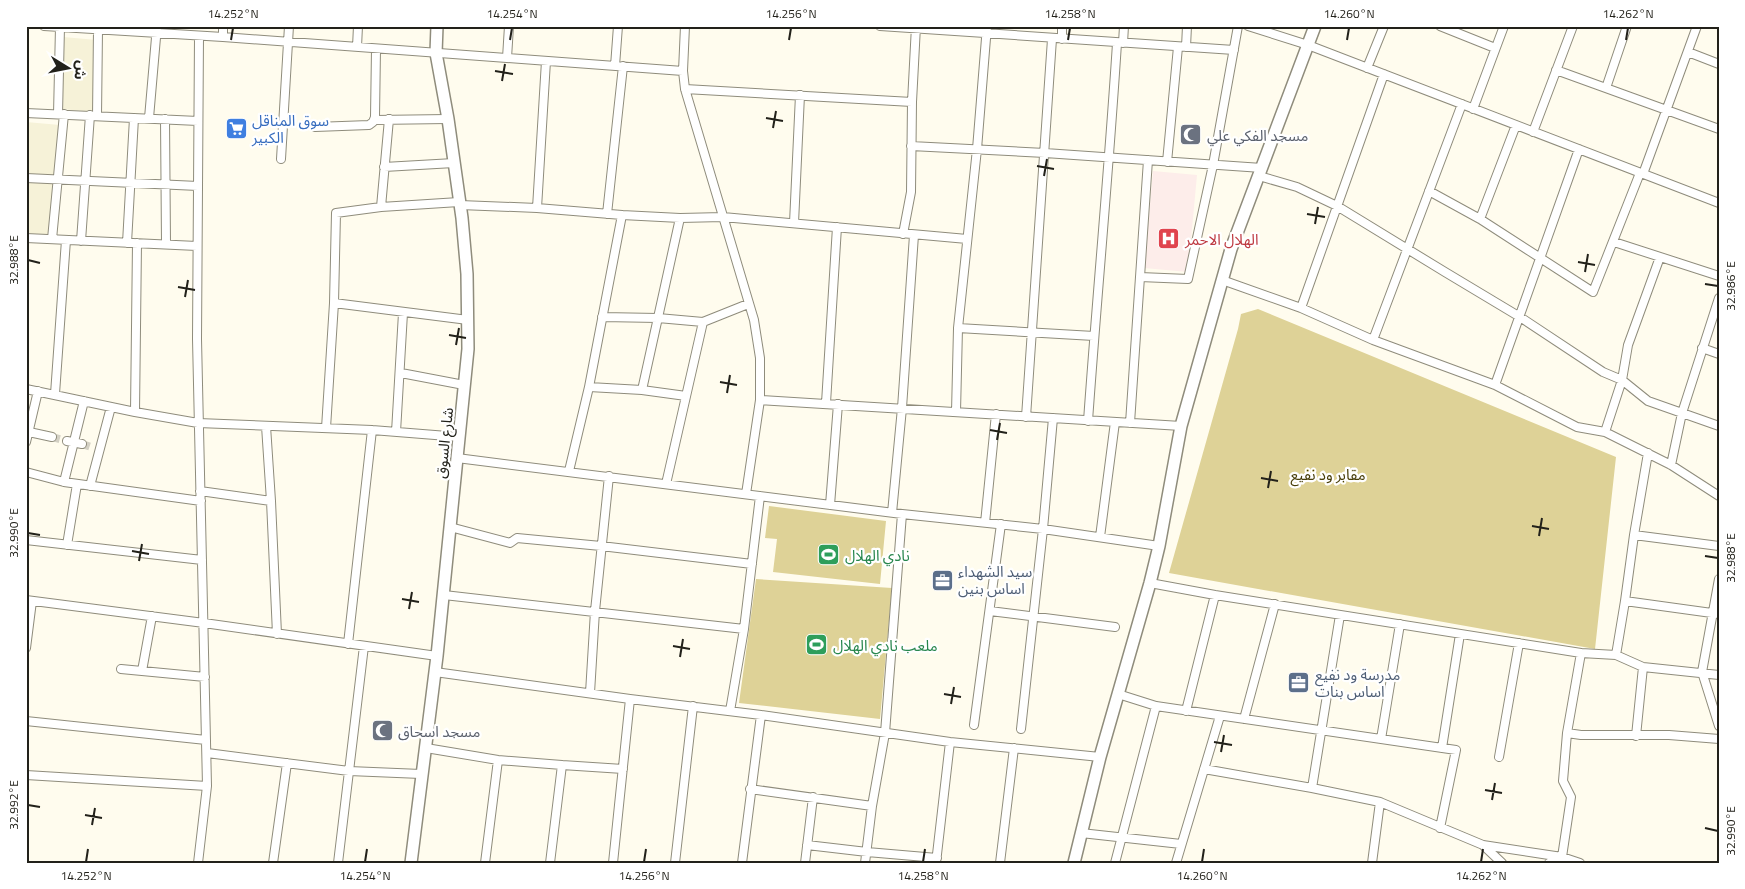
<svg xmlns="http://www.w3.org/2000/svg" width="1745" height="889" viewBox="0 0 1745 889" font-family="'Titillium Web','Noto Sans Arabic',sans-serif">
  <rect width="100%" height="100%" fill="#fffcee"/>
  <!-- built -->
  <path fill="#f6f2d8" d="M63,37l34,3 -3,72 -33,-3z
    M26,122l34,3 -5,51 -29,-2z
    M55,181l-6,55 -23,1v-55z"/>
  <!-- medical -->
  <path fill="#fdedea" d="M1153,171l44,4 -9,97 -44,-4z"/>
  <!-- green -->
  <path fill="#ded297" d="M1258,309l358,148 -21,192 -426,-76 69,-244 3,-15z
    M769,506l117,15 -6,63 -107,-12 4,-33 -12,-1z
    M756,579l136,9 -12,131 -141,-16z"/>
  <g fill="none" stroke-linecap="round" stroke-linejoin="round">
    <!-- street-tunnel -->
    <path stroke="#d3d0c4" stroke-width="8" stroke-dasharray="8 4" stroke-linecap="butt" d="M52,437l15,4
      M82,444l9,3"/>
    <defs>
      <path id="street" d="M44,26l179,11 460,34
        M685,26l-2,45 2,18 69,231 6,38v42l-14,94
        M880,26l354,24
        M1248,26l60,19 411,158
        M1440,26l55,22
        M223,37v-11
        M1062,39v-13
        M1123,43l1,-17
        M357,47l1,-21
        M1186,47l1,-21
        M1688,52l31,12
        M507,58l2,-32
        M615,66l3,-40
        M1367,68l17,-42
        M1556,70l163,59
        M1606,88l21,-62
        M685,89l227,13
        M1473,109l31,-83
        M26,113l172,8
        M58,114l2,-87
        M97,116l1,-86
        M149,118l8,-92
        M165,119l1,125
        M374,120l74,-1
        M315,127l54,-2 4,-3 2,-5 1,-68
        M1533,132l40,-106
        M911,146l134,7 217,15
        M281,159l8,-133
        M1167,162l11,-115
        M384,167l70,-4
        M1643,174l54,-148
        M1259,176l38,11 40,19 108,66 75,45 83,55 19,8 -17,52
        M26,178l172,8
        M1429,191l51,28 113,73 47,-119
        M460,205l77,3 85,7 58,3 43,-1 244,22
        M381,207l8,-88
        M537,208l9,-147
        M607,214l16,-148
        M1480,219l36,-94
        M794,223l6,-128
        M903,234l8,-42 1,-90 4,-76
        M26,238l171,8
        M52,239l12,-125
        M81,241l9,-126
        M1614,242l105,34
        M127,243l7,-125
        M1660,257l-32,88 -6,35 26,21 71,25
        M1140,277l48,2 25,-114 25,-139
        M1222,280l79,28 72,32 122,45 82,42 28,5 66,33 48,31
        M334,303l2,-90 45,-6 78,-5
        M1301,308l83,-234
        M602,317l56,1 45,4 45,-18
        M958,328l136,8
        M1373,340l89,-236
        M1702,348l17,6
        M401,373l63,12
        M1495,385l84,-236
        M589,387l53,3 44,6
        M26,389l109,23 63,11 174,7 88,7
        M642,390l38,-172
        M55,394l11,-154
        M760,400l421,26
        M826,403l11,-176
        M135,412l2,-169
        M956,412l2,-84 19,-179 10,-123
        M1026,417l26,-378
        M1088,421c9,-126 21,-252 29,-378
        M1130,423l18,-263
        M266,426l5,75 6,133
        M326,428l8,-125 134,17
        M29,432l23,5
        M396,432l7,-119
        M67,441l15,3
        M26,442l12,-51
        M457,458l445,56 141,15 116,17
        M1671,465l11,-52 37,-115
        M569,471l20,-84 33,-172
        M26,472l38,10 137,19
        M64,482l20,-81
        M666,484l37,-162
        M90,486l21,-79
        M200,491l71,10
        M830,505l8,-101
        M892,513l10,-105 12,-173
        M985,523l11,-109
        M450,527l60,16 7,-5 84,8 151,18
        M1634,535l14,-82
        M1100,537l15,-115
        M26,540l176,20
        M67,545l10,-61
        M1719,579l-17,93 17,54
        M1150,583l65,12 366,58 35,2 27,12 76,8
        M444,595l300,34
        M26,600l178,23 233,33
        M1625,601l9,-66 85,11
        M990,611l125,16
        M348,644l24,-214
        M26,648l6,-47
        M1616,655l9,-54 94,13
        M121,669l84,8
        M142,671l10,-55
        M435,672l195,27 131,16 189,27 150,15
        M590,693l5,-82 14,-135
        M1118,694l38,12 300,44 -16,78
        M730,711l14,-82 16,-133
        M1186,711l29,-116
        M1244,719l31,-115
        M26,721l180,19
        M974,725l27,-201
        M1021,729l22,-200 10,-111
        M1567,733l14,2h88l50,4
        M1636,736l7,-69
        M1381,739l19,-115
        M426,748l72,12 64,5 -12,98
        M1442,748l18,-114
        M207,753l142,18 72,3
        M1499,757l20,-114
        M562,765l61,4
        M1204,769l108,19 68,14 103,43 79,12 18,6
        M26,775l181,11
        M1312,788l28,-173
        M750,789l122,17
        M1081,833l100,11
        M807,845l60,7 70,6
        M1483,845l19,18
        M198,863l9,-77 -10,-447 2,-303
        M273,863l14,-100
        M338,863l26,-217
        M485,863l13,-103
        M613,863l17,-164
        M675,863l18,-157
        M742,863l19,-148
        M805,863l8,-66
        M865,863l7,-57 13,-73 17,-219
        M936,863l14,-121
        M1000,863l14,-115
        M1115,863l41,-157
        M1176,863l44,-147
        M1372,863l8,-61
        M1549,863l13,-6 9,-60 -8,-16 4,-48 14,-80"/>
      <path id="secondary" d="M411,863l26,-207 31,-307 -1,-75 -5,-56 -14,-99 -12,-66 1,-27
        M1074,863l26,-106 50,-174 9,-37 22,-120 50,-177 84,-223"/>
    </defs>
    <!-- street casing -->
    <use href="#street" stroke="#8f8c7c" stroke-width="10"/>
    <!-- secondary casing -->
    <use href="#secondary" stroke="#8f8c7c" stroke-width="14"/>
    <!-- street -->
    <use href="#street" stroke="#fff" stroke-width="8"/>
    <!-- secondary -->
    <use href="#secondary" stroke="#fff" stroke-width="11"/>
  </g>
  <!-- ticks -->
  <path fill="none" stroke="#22211a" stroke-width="2" d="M231,40l2,-12M510,40l2,-12M789,40l2,-12M1068,40l2,-12M1347,40l2,-12M1626,40l2,-12M495,71l18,3M502,81l3,-17M766,118l17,3M773,128l3,-17M1037,166l17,3M1044,176l3,-17M1307,214l18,3M1315,224l3,-17M28,260l12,3M1578,262l17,3M1585,272l3,-18M1705,284l13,2M178,287l17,3M185,297l3,-17M449,335l17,3M456,345l3,-17M720,382l17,3M727,393l3,-18M990,430l17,3M997,440l3,-17M1261,478l17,3M1268,488l3,-17M1532,526l17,3M28,533l12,2M1539,536l3,-18M132,551l17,3M1705,556l13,2M139,561l3,-17M402,599l17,3M409,609l3,-17M673,646l17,3M680,657l3,-18M944,694l17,3M951,704l3,-17M1214,742l18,3M1221,752l3,-17M1485,790l17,3M1492,800l3,-17M28,805l12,2M85,815l17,3M92,825l3,-17M1705,828l13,3M86,862l2,-13M365,862l2,-13M644,862l2,-13M923,862l2,-13M1202,862l2,-13M1481,862l2,-13"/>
  <!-- icons -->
  <defs>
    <symbol id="supermarket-square" viewBox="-11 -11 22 22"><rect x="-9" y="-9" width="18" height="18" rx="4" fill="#3f7fe0" stroke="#fff"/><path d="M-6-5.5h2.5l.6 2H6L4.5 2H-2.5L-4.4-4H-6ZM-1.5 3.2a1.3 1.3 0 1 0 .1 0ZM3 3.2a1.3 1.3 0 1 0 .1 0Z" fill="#fff"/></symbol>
    <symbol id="mosque-square" viewBox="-11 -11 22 22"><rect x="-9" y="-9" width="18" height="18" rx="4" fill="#6b7280" stroke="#fff"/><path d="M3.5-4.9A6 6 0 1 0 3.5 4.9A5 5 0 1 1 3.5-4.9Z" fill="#fff"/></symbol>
    <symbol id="hospital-square" viewBox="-11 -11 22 22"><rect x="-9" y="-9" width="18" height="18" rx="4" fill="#e0444e" stroke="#fff"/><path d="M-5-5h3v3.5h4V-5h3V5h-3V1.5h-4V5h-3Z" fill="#fff"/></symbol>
    <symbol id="stadium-square" viewBox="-11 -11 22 22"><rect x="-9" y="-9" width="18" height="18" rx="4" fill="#2e9e5b" stroke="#fff"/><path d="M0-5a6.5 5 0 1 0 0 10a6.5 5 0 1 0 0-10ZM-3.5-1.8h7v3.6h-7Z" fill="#fff"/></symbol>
    <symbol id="office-square" viewBox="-11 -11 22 22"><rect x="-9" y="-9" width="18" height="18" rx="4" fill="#5c6f8a" stroke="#fff"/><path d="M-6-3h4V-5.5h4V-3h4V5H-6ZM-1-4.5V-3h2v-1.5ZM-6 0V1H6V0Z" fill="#fff"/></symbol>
  </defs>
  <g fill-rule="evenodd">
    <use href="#supermarket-square" x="224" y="116" width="25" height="25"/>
    <use href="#mosque-square" x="1178" y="122" width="25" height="25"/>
    <use href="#hospital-square" x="1156" y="226" width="25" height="25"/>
    <use href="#stadium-square" x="816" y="542" width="25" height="25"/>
    <use href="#office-square" x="930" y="568" width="25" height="25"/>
    <use href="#stadium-square" x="804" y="632" width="25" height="25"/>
    <use href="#office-square" x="1286" y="670" width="25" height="25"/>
    <use href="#mosque-square" x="370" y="718" width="25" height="25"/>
  </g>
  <g text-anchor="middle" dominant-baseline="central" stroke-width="4.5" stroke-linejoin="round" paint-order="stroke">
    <!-- shop labels -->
    <g font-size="15" fill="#366cbe" stroke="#fff" text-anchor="start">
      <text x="252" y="120">سوق المناقل<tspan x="252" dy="17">الكبير</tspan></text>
    </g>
    <!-- worship labels -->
    <g font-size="15" fill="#5b616d" stroke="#fff" text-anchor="start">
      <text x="1207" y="135">مسجد الفكي علي</text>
      <text x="398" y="731">مسجد اسحاق</text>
    </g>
    <!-- health labels -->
    <g font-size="15" fill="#be3a42" stroke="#fff" text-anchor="start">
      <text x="1185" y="239">الهلال الاحمر</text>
    </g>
    <!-- street labels -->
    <g font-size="15" fill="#22211a" stroke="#fff">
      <text transform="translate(444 443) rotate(-84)">شارع السوق</text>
    </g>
    <!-- park labels -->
    <g font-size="15" fill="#483e09" stroke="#fff">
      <text x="1328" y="474">مقابر ود نفيع</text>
    </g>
    <!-- leisure labels -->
    <g font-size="15" fill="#27864d" stroke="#fff" text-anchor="start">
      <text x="845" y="555">نادي الهلال</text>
      <text x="833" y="645">ملعب نادي الهلال</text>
    </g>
    <!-- service labels -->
    <g font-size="15" fill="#4e5e75" stroke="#fff" text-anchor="start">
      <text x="958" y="571">سيد الشهداء<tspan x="958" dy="17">اساس بنين</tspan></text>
      <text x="1315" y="674">مدرسة ود نفيع<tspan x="1315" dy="17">اساس بنات</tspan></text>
    </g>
  </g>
  <!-- border -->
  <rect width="1745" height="889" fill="none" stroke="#ffffff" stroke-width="55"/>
  <!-- north arrow -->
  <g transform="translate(68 68) rotate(100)" stroke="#ffffff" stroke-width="4" paint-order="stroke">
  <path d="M0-4L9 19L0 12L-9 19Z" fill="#22211a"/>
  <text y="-8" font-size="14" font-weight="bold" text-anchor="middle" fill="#22211a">ش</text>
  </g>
  <rect x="28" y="28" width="1690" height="834" fill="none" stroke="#22211a" stroke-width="2"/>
  <g font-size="12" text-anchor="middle" fill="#22211a">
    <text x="233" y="18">14.252°N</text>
    <text x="512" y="18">14.254°N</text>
    <text x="791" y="18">14.256°N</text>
    <text x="1070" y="18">14.258°N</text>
    <text x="1349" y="18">14.260°N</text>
    <text x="1628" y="18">14.262°N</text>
    <text transform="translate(14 260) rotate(-90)" y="4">32.988°E</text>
    <text transform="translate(1731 286) rotate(-90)" y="4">32.986°E</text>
    <text transform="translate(14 533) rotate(-90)" y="4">32.990°E</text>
    <text transform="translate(1731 558) rotate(-90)" y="4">32.988°E</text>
    <text transform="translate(14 805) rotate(-90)" y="4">32.992°E</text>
    <text transform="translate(1731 831) rotate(-90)" y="4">32.990°E</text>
    <text x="86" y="880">14.252°N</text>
    <text x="365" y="880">14.254°N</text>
    <text x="644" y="880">14.256°N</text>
    <text x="923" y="880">14.258°N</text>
    <text x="1202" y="880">14.260°N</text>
    <text x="1481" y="880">14.262°N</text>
  </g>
</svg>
